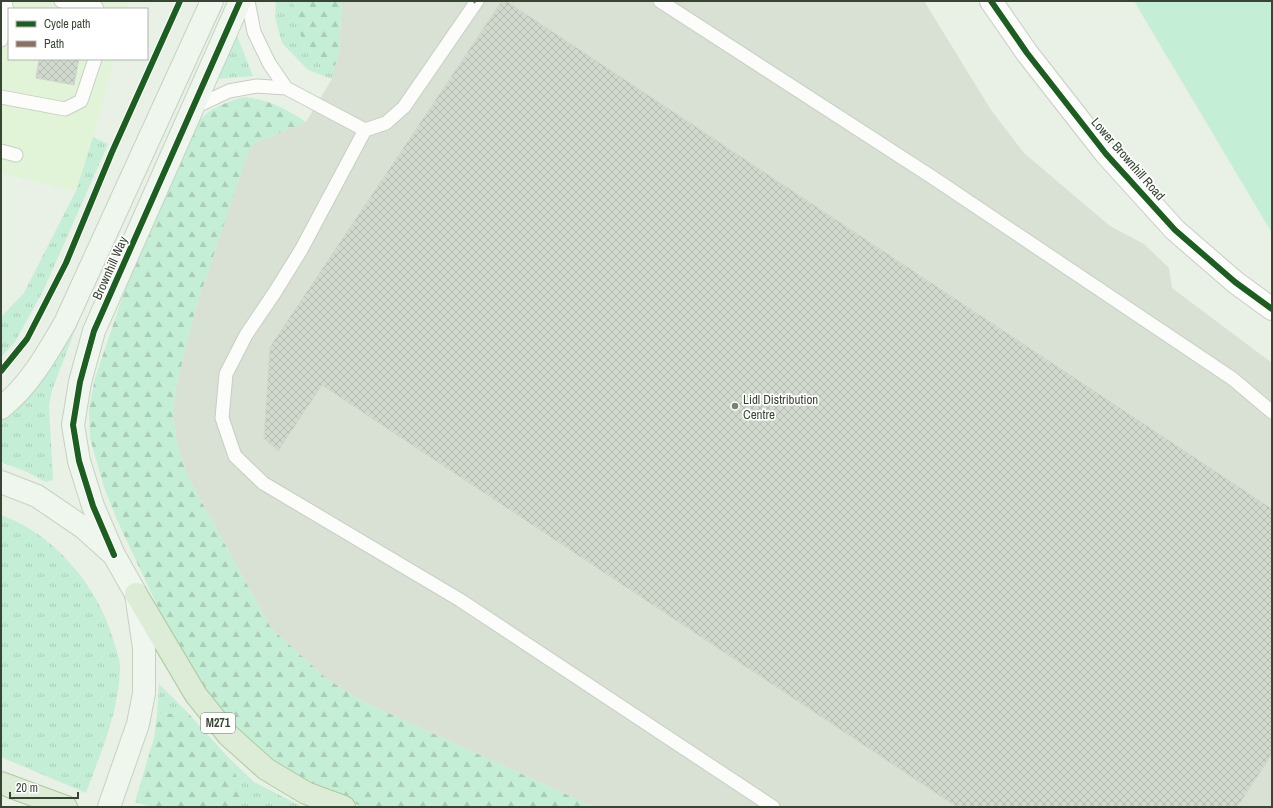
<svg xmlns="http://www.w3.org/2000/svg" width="1273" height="808" viewBox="0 0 1273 808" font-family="'Archivo Narrow',sans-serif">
  <defs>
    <pattern id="grass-tufts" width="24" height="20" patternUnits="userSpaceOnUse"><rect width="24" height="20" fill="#c5eed6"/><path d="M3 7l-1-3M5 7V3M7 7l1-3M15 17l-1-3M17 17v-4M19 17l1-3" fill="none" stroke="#aacdb8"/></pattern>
    <pattern id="forest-firs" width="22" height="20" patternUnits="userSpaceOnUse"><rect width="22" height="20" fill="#c5eed6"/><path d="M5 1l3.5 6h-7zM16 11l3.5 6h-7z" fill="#aacdb8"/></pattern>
    <pattern id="building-cross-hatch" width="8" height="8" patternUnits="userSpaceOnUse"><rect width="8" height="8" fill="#d1d8cd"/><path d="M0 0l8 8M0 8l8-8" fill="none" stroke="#b4bbb0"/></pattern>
  </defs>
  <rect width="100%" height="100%" fill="#e9f0e6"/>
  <!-- commercial -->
  <path fill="#e2f4d7" d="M1,1h129l-2,8h-119v50h105l-18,67 -20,65 -75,-18z"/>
  <!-- industrial -->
  <path fill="#d9e0d4" d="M342,1h582l67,109 33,43 86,73 34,18 25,24 3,20 100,75v444h-678l-230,-105 -37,-23 -56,-51 -82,-149 -12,-35 -4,-33 3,-24 20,-80 53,-158 6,-6 51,-21 26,-43 7,-29z"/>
  <!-- grass -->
  <path fill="url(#grass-tufts)" d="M276,1h17l5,25 7,22 30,18 -3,13 -24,-9 -26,-27 -7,-26z
    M236,33l17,43 -37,3z
    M93,137l15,7 -64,145 -29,53 -14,15v-40l23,-24 36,-71 16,-31z
    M79,320l-27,70 -3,16 4,74 -7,2 -19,-10 -26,-10v-46l71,-95z
    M1,515c54,19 98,73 113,127 2,7 5,16 6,23 0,45 -19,86 -34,128l-85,-36z
    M159,684l29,29 -31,1z
    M228,757l26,25 49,25h-70l11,-13z"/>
  <!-- forest -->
  <path fill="url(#forest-firs)" d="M293,1h49l-3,49 -4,16 -30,-18 -7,-21z
    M243,97c25,2 42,11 63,25l-51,21 -6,7 -53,157 -20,80 -3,24 4,33 12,35 82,149 56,51 37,23 230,105h-231l-42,-17 -56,-33 -22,-18 -54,-66 -72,-153 -13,-33 -14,-49 -1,-29 6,-31 34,-100 65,-150c14,-20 26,-23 49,-31z
    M188,713l40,44 16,37 -11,13h-81l-17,-5 19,-64 3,-24z"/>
  <!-- green -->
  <path fill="#c5eed6" d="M1134,1h138v232z"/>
  <!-- building -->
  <path fill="url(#building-cross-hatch)" stroke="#d0d8cc" d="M502,1h4l766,508v245l-35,53h-280l-635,-422 -44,66 -14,-13 6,-91z
    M39,59h40l-5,26 -38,-7z"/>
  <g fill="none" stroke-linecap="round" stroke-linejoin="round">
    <defs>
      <path id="lane" d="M61,1l35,6 1,2
        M248,1l6,31 15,31 17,25
        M477,1l-73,106 -18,16 -21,7 -64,120 -26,42 -29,43 -20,39 -4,44 13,38 28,27 197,117 313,207
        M660,1l272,176 301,202 39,33
        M1,40l6,-29 -2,-10
        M1,97l64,12 16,-8 14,-42
        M191,109l38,-18 28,-5 29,2 79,42
        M1,151l15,4"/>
      <path id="street" d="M991,1l36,52 79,101 69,76 60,52 37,27"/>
      <path id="secondary" d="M1,408c28,-22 46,-54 64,-85l147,-322
        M1,482l36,14 47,32 30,27 22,39 8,54v45l-6,31 -29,83
        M114,555l-21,-49 -14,-45 -6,-36 7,-43 14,-51 146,-330"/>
      <path id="highway" d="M136,594l60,101 32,40 38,34 40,24 38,14
        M1,783l65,24"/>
    </defs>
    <!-- lane casing -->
    <use href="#lane" stroke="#c7cec3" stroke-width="15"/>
    <!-- street casing -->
    <use href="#street" stroke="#c7cec3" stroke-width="24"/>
    <!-- secondary casing -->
    <use href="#secondary" stroke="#c4d2c0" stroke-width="24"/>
    <!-- highway casing -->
    <use href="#highway" stroke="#aecaa0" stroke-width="24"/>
    <!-- lane -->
    <use href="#lane" stroke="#fcfdfb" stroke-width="13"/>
    <!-- street -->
    <use href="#street" stroke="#fcfdfb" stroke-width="22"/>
    <!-- secondary -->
    <use href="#secondary" stroke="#eff6ed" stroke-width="22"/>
    <!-- highway -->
    <use href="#highway" stroke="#ddecd7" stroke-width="22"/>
    <!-- quiet -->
    <path stroke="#8d6e63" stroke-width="5" stroke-dasharray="10 5" stroke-linecap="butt" d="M475,1l1,1"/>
    <defs>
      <path id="cycleway" d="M991,1l36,52 79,101 69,76 60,52 37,27
        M1,371l26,-32 39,-76 46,-111 68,-151
        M114,555l-21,-49 -14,-45 -6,-36 7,-43 14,-51 146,-330"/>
    </defs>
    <!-- cycleway casing -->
    <use href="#cycleway" stroke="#fff" stroke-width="8"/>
    <!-- cycleway -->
    <use href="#cycleway" stroke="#1b5e20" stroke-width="6"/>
  </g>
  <!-- markers -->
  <circle fill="#778172" stroke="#fff" stroke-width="1.5" cx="735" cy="406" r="4"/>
  <g text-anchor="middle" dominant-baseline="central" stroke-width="3.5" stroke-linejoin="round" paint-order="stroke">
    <!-- shield labels -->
    <rect fill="#fff" stroke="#747d70" stroke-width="1" x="201" y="713" width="34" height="20" rx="3"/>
    <g font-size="12" font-weight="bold" fill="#394533">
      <text x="218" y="723">M271</text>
    </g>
    <!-- street labels -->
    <g font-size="13" fill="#394533" stroke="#fff">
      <text transform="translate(1128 159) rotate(49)">Lower Brownhill Road</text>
      <text transform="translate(110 268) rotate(-66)">Brownhill Way</text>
    </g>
    <!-- poi labels -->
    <g font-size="13" fill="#394533" stroke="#fff" text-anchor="start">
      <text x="743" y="399">Lidl Distribution<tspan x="743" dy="15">Centre</tspan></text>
    </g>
  </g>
  <!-- border -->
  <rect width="1273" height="808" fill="none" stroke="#394533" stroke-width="4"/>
  <!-- legend -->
  <rect x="8" y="8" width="140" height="52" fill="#ffffff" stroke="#b0b5ad"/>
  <rect x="16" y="21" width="20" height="6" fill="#1b5e20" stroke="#b0b5ad"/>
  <text x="44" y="28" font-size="12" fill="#394533">Cycle path</text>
  <rect x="16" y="41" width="20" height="6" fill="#8d6e63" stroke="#b0b5ad"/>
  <text x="44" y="48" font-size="12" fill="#394533">Path</text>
  <!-- scale -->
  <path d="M10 792v6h68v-6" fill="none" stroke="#394533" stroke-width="2"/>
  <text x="16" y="792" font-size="12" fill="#394533" stroke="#ffffff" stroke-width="3" paint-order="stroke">20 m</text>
</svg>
